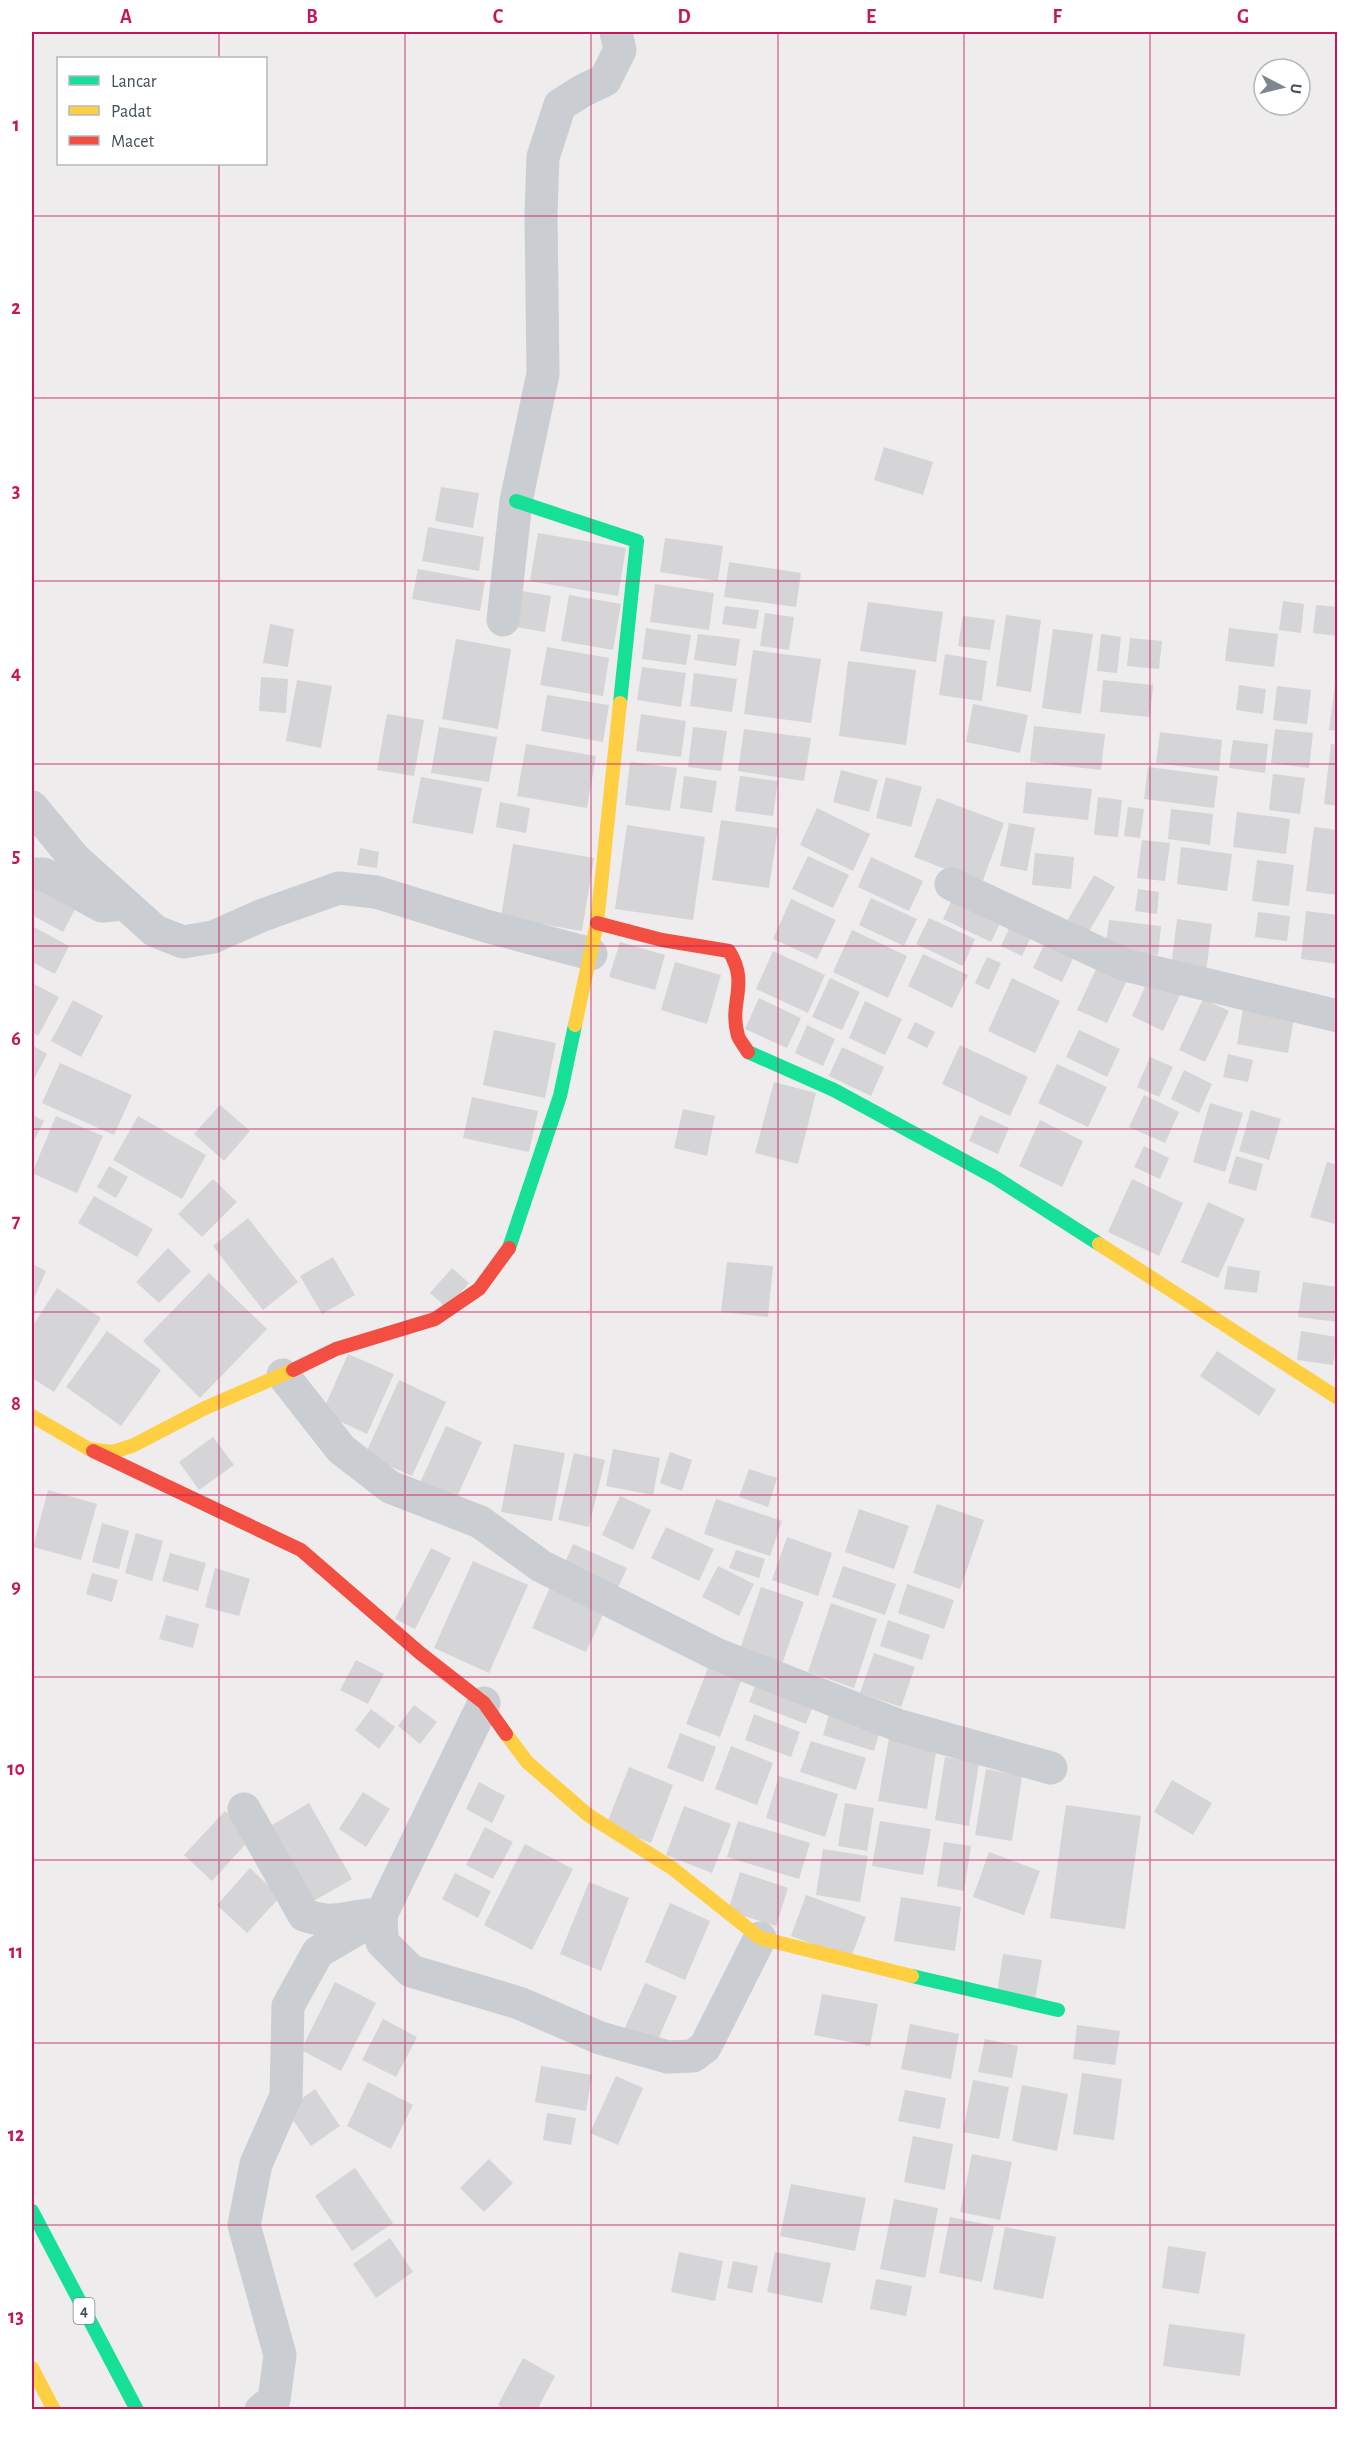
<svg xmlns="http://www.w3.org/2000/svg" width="1369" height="2441" viewBox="0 0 1369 2441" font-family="'Alegreya Sans',sans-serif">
  <rect width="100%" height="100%" fill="#eeecec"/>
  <!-- building -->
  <path fill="#d5d4d7" d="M884,447l49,15 -10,33 -49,-15z
    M441,487l38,6 -6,35 -38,-7z
    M428,527l56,10 -5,34 -57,-10z
    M538,533l88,15 -8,48 -88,-15z
    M665,538l58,8 -5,35 -58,-9z
    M729,562l72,11 -5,34 -72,-10z
    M418,569l67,12 -5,30 -68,-12z
    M655,584l59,9 -5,37 -59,-8z
    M517,590l34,6 -6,36 -35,-6z
    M569,595l52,9 -8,46 -52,-9z
    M1283,601l21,3 -3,29 -22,-3z
    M868,602l75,10 -7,50 -76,-11z
    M1316,605l22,2v29l-25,-3z
    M725,606l34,4 -3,19 -34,-5z
    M765,613l29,4 -5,33 -29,-4z
    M1006,615l35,5 -10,72 -35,-6z
    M963,616l32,4 -5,30 -32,-4z
    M270,624l24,5 -6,38 -25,-4z
    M646,628l45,7 -5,30 -44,-6z
    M1229,628l49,6 -4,33 -49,-6z
    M1053,629l40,5 -12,80 -39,-6z
    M698,634l42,5 -4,27 -42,-6z
    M1101,634l20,3 -4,36 -20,-2z
    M1130,638l32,3 -3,28 -32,-3z
    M456,639l55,10 -13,80 -56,-10z
    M547,647l62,11 -6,38 -63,-11z
    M753,650l68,9 -10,64 -67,-9z
    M945,654l42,7 -5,40 -43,-6z
    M848,661l68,9 -10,75 -67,-9z
    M642,667l44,6 -5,34 -44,-7z
    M694,673l43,6 -5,33 -42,-6z
    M261,677l27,2 -2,34 -27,-2z
    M297,680l35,6 -11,62 -35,-7z
    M1103,680l50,5 -3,32 -50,-5z
    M1335,684h3v47l-9,-1z
    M1239,685l27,4 -3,25 -27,-4z
    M1277,686l34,4 -4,34 -34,-4z
    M547,695l62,10 -6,37 -62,-11z
    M973,704l55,11 -8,38 -54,-11z
    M387,714l37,6 -10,56 -37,-6z
    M641,714l45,7 -5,36 -45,-6z
    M1034,726l71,8 -4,36 -71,-8z
    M439,727l58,10 -8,45 -58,-9z
    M693,727l34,4 -6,40 -33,-4z
    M744,729l67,9 -7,43 -66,-10z
    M1275,729l38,4 -4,35 -38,-5z
    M1160,732l62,8 -3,31 -63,-8z
    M1233,740l35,4 -3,29 -36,-5z
    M526,744l70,12 -9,52 -70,-12z
    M1331,744l7,1v61l-14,-2z
    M630,762l47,6 -7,43 -45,-6z
    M1148,767l70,9 -4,32 -70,-9z
    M841,770l37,10 -9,32 -36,-10z
    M1273,774l32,4 -5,36 -31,-4z
    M684,776l33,5 -5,32 -32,-5z
    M740,776l38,5 -5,35 -38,-5z
    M421,777l61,11 -9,46 -61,-11z
    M886,777l36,10 -11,40 -35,-9z
    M1026,782l66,7 -4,31 -65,-7z
    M1098,797l24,3 -4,37 -24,-2z
    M937,798l67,25 -22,60 -68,-26z
    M500,802l30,6 -4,25 -30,-6z
    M1128,807l16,2 -4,29 -16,-2z
    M817,808l53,26 -17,37 -53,-26z
    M1171,809l42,5 -3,31 -42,-6z
    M1237,812l53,7 -4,35 -53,-7z
    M721,820l57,8 -9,60 -57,-8z
    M1009,823l26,5 -8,43 -27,-5z
    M627,825l78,12 -12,83 -78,-11z
    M1314,827l24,3v65l-32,-4z
    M1142,840l28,3 -5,38 -28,-3z
    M513,844l81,14 -12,73 -81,-14z
    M1181,847l51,7 -5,37 -50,-7z
    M360,848l19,4 -2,16 -20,-3z
    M1035,853l39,4 -3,32 -39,-4z
    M808,856l41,19 -16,33 -41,-19z
    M871,857l52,24 -14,30 -51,-24z
    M1257,860l37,5 -5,41 -37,-5z
    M1094,875l21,12 -27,46 -21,-12z
    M40,877l41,21 -18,34 -31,-17v-21z
    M1138,889l21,3 -2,22 -22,-3z
    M955,893l48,24 -12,25 -48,-23z
    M871,898l46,21 -13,27 -45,-21z
    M791,899l45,21 -19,39 -44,-20z
    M1306,911l32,4v49l-37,-5z
    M1258,912l32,4 -3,25 -32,-4z
    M929,918l46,21 -12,27 -47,-22z
    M1177,919l35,5 -6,49 -35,-5z
    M1109,920l52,6 -3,29 -53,-6z
    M1012,922l21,10 -11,24 -21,-10z
    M32,926l37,20 -14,28 -23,-12z
    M852,930l55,26 -19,42 -55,-26z
    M1047,939l29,13 -14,30 -29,-14z
    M620,942l45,13 -10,35 -46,-13z
    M773,951l52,24 -17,38 -52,-24z
    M923,954l45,21 -16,33 -44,-22z
    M987,957l14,6 -12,27 -14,-7z
    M675,962l46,13 -14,49 -46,-14z
    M1098,965l30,13 -21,45 -30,-13z
    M830,978l30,14 -18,38 -30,-13z
    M1012,978l48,23 -25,52 -47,-22z
    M1148,980l32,15 -17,36 -31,-15z
    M32,983l27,14 -21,39 -6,-4z
    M759,998l42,20 -14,30 -42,-19z
    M1203,999l26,12 -24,51 -26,-12z
    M73,1000l30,16 -22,41 -30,-16z
    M865,1001l37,18 -17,36 -36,-17z
    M1244,1003l51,9 -7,41 -51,-9z
    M915,1022l20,10 -8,16 -20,-10z
    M807,1025l28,14 -12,27 -28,-13z
    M494,1030l62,13 -11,55 -62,-13z
    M1079,1030l41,19 -13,28 -41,-20z
    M32,1045l15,9 -15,29z
    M960,1045l68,32 -18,39 -68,-32z
    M842,1047l42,20 -13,29 -42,-20z
    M1228,1054l25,6 -5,22 -25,-5z
    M1150,1057l23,10 -14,30 -22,-10z
    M60,1063l72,32 -18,40 -72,-32z
    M1057,1064l50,23 -19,40 -50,-24z
    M1184,1070l28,14 -13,29 -28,-14z
    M774,1082l42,11 -18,71 -43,-11z
    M1144,1095l35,17 -14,31 -36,-16z
    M472,1097l66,14 -9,41 -66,-14z
    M1210,1103l33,10 -18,59 -32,-10z
    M220,1105l30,26 -26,30 -30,-27z
    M683,1109l32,7 -8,40 -33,-8z
    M1251,1110l30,9 -12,41 -30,-9z
    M32,1115l12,6 -12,24z
    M980,1115l29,13 -11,26 -29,-13z
    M56,1116l47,20 -26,57 -45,-20z
    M138,1116l68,39 -24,44 -69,-39z
    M1040,1120l43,21 -21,46 -43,-21z
    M1144,1146l25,12 -9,21 -26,-12z
    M1236,1156l27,8 -7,27 -28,-8z
    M1327,1162l11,3v60l-28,-8z
    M109,1166l19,11 -12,21 -19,-11z
    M213,1179l24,23 -35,35 -24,-23z
    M1132,1179l51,24 -24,53 -51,-24z
    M94,1196l59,33 -16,28 -59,-34z
    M1208,1202l37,17 -27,59 -37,-16z
    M248,1218l50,64 -35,28 -50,-64z
    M168,1248l23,23 -32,32 -23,-21z
    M333,1257l22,38 -33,19 -22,-38z
    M727,1262l46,4 -5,51 -47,-5z
    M32,1264l14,7 -14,32z
    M1228,1266l32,5 -3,22 -33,-4z
    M452,1268l17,15 -22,25 -17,-15z
    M209,1273l58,56 -67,69 -57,-57z
    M1303,1282l35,5v35l-40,-5z
    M57,1288l44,30 -47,74 -22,-14v-51z
    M107,1331l54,39 -40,56 -55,-39z
    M1301,1331l36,6 -4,28 -36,-5z
    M1217,1351l59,39 -17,26 -59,-40z
    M348,1354l46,20 -27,60 -45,-21z
    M399,1380l47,22 -34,74 -47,-21z
    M446,1426l36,16 -27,59 -36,-16z
    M213,1437l21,28 -35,25 -20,-28z
    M514,1444l51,9 -13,68 -51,-9z
    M613,1449l47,9 -7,37 -47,-9z
    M670,1452l22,8 -10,31 -22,-8z
    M574,1453l31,7 -16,67 -31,-7z
    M749,1469l28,9 -9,29 -29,-10z
    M48,1490l49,14 -16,56 -48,-13z
    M620,1496l31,14 -18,40 -31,-15z
    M716,1499l66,22 -12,35 -66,-22z
    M937,1504l47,16 -24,69 -47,-16z
    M859,1509l50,17 -15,43 -49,-17z
    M102,1523l27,8 -10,38 -27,-7z
    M666,1527l48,22 -15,32 -48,-23z
    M136,1533l27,8 -11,40 -27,-8z
    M787,1537l45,16 -14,43 -46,-16z
    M573,1544l54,24 -13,28 -53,-24z
    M431,1548l20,10 -36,71 -20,-10z
    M736,1550l29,9 -6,19 -30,-10z
    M170,1553l36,10 -8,28 -36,-10z
    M473,1561l55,24 -39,88 -55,-25z
    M718,1566l36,18 -15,32 -37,-19z
    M843,1566l53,18 -11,31 -53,-18z
    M215,1568l35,11 -11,37 -34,-9z
    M92,1573l26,7 -6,22 -26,-8z
    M552,1583l54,25 -20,44 -54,-24z
    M907,1584l47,16 -10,29 -46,-16z
    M761,1587l43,15 -22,62 -42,-15z
    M831,1603l46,16 -23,69 -46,-16z
    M166,1615l33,9 -6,24 -34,-9z
    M888,1620l42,15 -8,25 -42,-14z
    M874,1653l41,14 -14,40 -41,-14z
    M356,1660l28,14 -16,30 -28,-14z
    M708,1668l33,13 -21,56 -34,-13z
    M759,1676l57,22 -10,26 -57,-22z
    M414,1705l23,17 -17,22 -22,-18z
    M831,1708l51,16 -8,27 -51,-16z
    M371,1709l24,18 -16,22 -24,-19z
    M754,1714l46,18 -9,25 -46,-17z
    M680,1733l36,14 -13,35 -36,-14z
    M889,1738l48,8 -10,63 -49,-8z
    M811,1741l55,17 -10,32 -56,-18z
    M731,1746l42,17 -16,42 -42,-16z
    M945,1757l34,6 -10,63 -34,-6z
    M629,1767l44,18 -22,58 -45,-17z
    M986,1769l36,7 -10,65 -37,-6z
    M779,1776l59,18 -13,43 -59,-19z
    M1172,1780l40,23 -19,32 -39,-23z
    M479,1782l26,14 -13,27 -26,-14z
    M363,1792l27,17 -24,38 -27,-18z
    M309,1803l43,76 -47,27 -43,-75z
    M845,1803l29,5 -7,43 -29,-5z
    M1066,1805l75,11 -16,113 -75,-11z
    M684,1806l47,18 -19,49 -46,-18z
    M225,1811l27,26 -40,44 -28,-26z
    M738,1821l72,22 -11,36 -72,-22z
    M880,1821l51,8 -8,46 -51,-9z
    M485,1827l28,15 -20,37 -27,-14z
    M944,1842l27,4 -7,45 -27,-5z
    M525,1844l48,25 -41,81 -48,-25z
    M823,1849l45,7 -8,46 -44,-7z
    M989,1852l51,19 -16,44 -51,-18z
    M250,1868l30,29 -33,36 -30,-28z
    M740,1872l48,16 -12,38 -48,-15z
    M455,1873l36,18 -13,27 -36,-19z
    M589,1882l40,16 -28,73 -41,-17z
    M806,1895l60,22 -15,41 -60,-22z
    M901,1897l60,10 -6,44 -61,-10z
    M670,1903l40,18 -25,59 -40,-18z
    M1003,1954l39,6 -7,39 -38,-6z
    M335,1982l41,21 -35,68 -40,-21z
    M645,1983l32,13 -21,48 -32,-14z
    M822,1994l56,10 -8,42 -56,-11z
    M383,2019l34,18 -21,40 -34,-17z
    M910,2024l49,10 -8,45 -50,-10z
    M1077,2025l43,6 -5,34 -42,-6z
    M985,2039l33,7 -6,32 -34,-6z
    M541,2066l51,9 -6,36 -51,-9z
    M1082,2073l40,6 -8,61 -41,-6z
    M616,2076l27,12 -25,57 -28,-12z
    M973,2080l36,7 -10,52 -36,-7z
    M368,2082l45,23 -22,44 -44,-23z
    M1022,2085l46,9 -11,57 -45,-10z
    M315,2089l25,37 -29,20 -25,-36z
    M905,2090l41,8 -6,31 -42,-8z
    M547,2113l29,5 -5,27 -28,-5z
    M913,2136l40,8 -8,46 -41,-8z
    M972,2154l40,8 -12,58 -40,-8z
    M489,2159l24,24 -29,29 -24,-24z
    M355,2168l38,55 -41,28 -37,-55z
    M791,2184l75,14 -11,53 -75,-15z
    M894,2199l44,9 -13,70 -45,-9z
    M950,2217l44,9 -12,56 -43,-9z
    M1005,2227l51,10 -13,62 -50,-10z
    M390,2238l23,34 -37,26 -23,-34z
    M1168,2246l38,6 -7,42 -37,-6z
    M679,2252l44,9 -8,40 -44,-9z
    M775,2252l56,11 -9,40 -55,-11z
    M733,2261l25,5 -6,27 -25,-5z
    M876,2279l36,7 -6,30 -36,-7z
    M1169,2324l76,10 -5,42 -77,-10z
    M523,2358l32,18 -18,34h-30l-9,-5z"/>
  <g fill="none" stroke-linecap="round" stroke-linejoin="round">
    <!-- street -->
    <path stroke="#cacdd1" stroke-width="33" d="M503,620l13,-119 27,-127 -2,-160 2,-57 17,-52 22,-14 23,-11 15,-30 -4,-18
      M32,807l43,52 80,72 28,11 30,-5 50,-22 76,-27 37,4 110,34 105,28
      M32,874h12l58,32 21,-2
      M951,884l174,81 213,51
      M283,1375l58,74 49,38 90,35 61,44 175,88 184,72 151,42
      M484,1703l-103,212 1,27 29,29 108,32 81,35 68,19 25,-1 12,-9 55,-109
      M244,1809l60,106c30,10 36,3 66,0
      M261,2410l13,-10 6,-45 -36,-130 12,-61 30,-68 2,-90 30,-54 63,-37"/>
    <!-- fast -->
    <path stroke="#16e098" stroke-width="14" d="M516,501l121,40 -17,162
      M748,1052l86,38 162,88 103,66
      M509,1248l51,-152 15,-71
      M912,1976l146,34
      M32,2211l105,199"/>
    <!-- slow -->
    <path stroke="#ffcf43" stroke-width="14" d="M575,1025l22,-102 23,-220
      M1099,1244l239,154
      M32,1416l57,33 24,3 21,-7 71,-37 88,-38
      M506,1734l21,28 61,53 84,53 88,70 152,38
      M32,2368l22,42"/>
    <!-- jam -->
    <path stroke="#f24e42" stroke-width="14" d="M597,923l65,17 67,11c21,34 -1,51 9,85 2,5 7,11 10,16
      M293,1370l43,-21 99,-30 44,-30 30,-41
      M93,1451l208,99 119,103 64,50 22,31"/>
  </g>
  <!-- grid -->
  <path fill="none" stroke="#c2185b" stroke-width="1.5" stroke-opacity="0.55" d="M219,32v26M405,32v2378M591,32v2378M778,32v2378M964,32v2378M1150,32v2378M219,164v2246M32,216h1306M32,398h1306M32,581h1306M32,764h1306M32,946h1306M32,1129h1306M32,1312h1306M32,1495h1306M32,1677h1306M32,1860h1306M32,2043h1306M32,2225h1306"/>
  <g text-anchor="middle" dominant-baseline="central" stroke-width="4.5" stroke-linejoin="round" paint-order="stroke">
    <!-- shield labels -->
    <rect fill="#fff" stroke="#7b848c" stroke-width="1.5" x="73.5" y="2298" width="21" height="26" rx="4.5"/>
    <g font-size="16" font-weight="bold" fill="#434f5a">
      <text x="84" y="2311">4</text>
    </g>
  </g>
  <!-- border -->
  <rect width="1369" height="2441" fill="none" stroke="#ffffff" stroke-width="66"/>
  <!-- legend -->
  <rect x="57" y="57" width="210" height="108" fill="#ffffff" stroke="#b4b9bd" stroke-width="1.5"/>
  <rect x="69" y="76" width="30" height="9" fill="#16e098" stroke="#b4b9bd" stroke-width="1.5"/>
  <text x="111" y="87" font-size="18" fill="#434f5a">Lancar</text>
  <rect x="69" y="106" width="30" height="9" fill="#ffcf43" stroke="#b4b9bd" stroke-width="1.5"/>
  <text x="111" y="117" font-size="18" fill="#434f5a">Padat</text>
  <rect x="69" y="136" width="30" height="9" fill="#f24e42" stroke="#b4b9bd" stroke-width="1.5"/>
  <text x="111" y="147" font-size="18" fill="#434f5a">Macet</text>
  <!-- north arrow -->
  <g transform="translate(1282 87) rotate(97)"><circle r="28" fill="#ffffff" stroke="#b4b9bd" stroke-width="1.5"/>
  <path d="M0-4.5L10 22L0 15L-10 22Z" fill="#7f868d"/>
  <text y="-9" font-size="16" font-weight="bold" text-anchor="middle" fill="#434f5a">U</text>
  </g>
  <rect x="33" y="33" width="1303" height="2375" fill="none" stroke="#c2185b" stroke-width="2"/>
  <g font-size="20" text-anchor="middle" font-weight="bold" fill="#c2185b">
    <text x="126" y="23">A</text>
    <text x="312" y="23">B</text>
    <text x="498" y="23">C</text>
    <text x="684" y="23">D</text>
    <text x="871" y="23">E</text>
    <text x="1057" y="23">F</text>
    <text x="1243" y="23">G</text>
    <text x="16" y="131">1</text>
    <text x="16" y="314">2</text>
    <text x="16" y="497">3</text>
    <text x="16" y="679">4</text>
    <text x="16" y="862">5</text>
    <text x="16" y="1045">6</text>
    <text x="16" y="1227">7</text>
    <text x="16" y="1410">8</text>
    <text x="16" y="1593">9</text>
    <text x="16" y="1775">10</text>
    <text x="16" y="1958">11</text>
    <text x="16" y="2141">12</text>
    <text x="16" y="2323">13</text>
  </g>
</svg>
